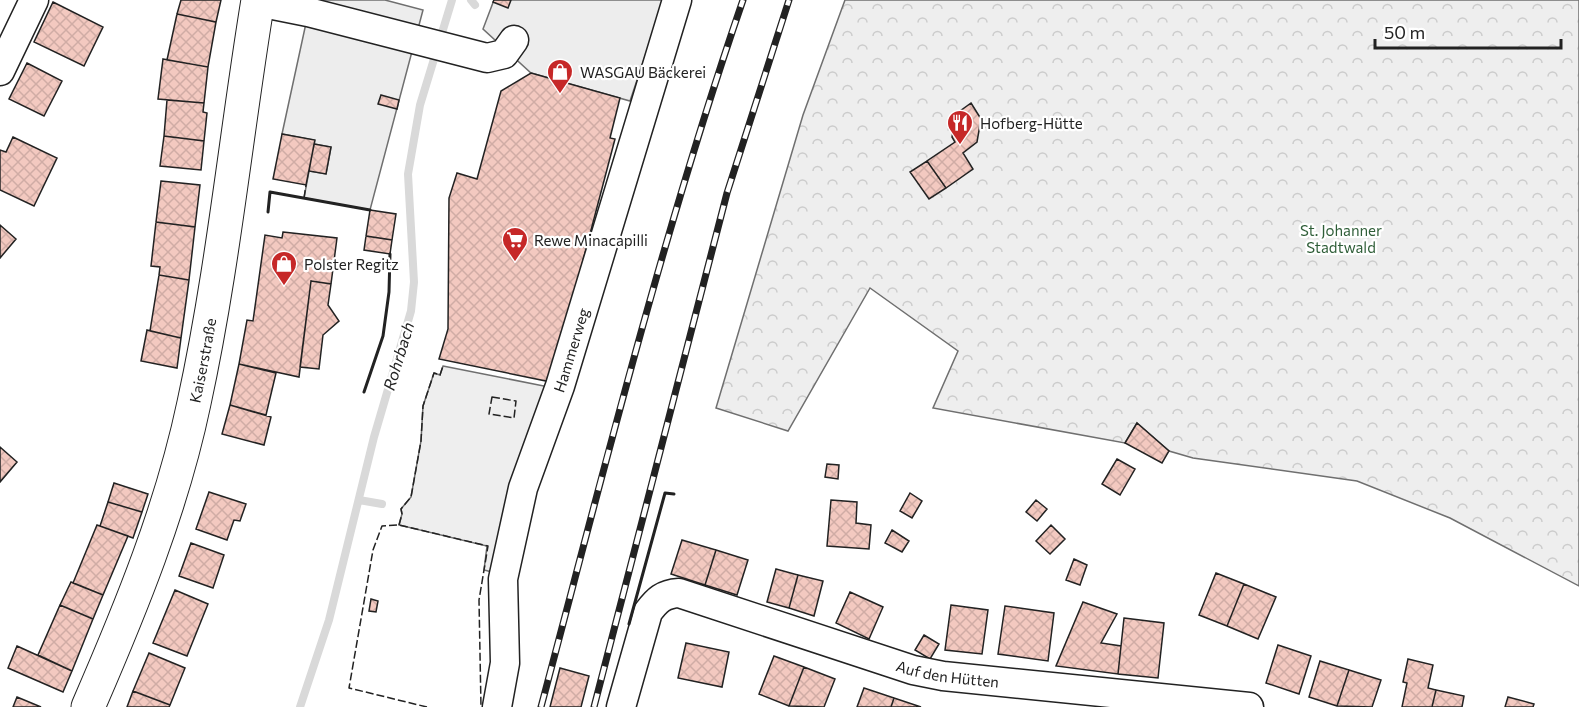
<svg xmlns="http://www.w3.org/2000/svg" width="1579" height="707" viewBox="0 0 1579 707" font-family="Commissioner,sans-serif">
  <defs>
    <pattern id="forest-crowns" width="20" height="18" patternUnits="userSpaceOnUse" patternTransform="scale(1.5)"><rect width="20" height="18" fill="#eee"/><path d="M2 6a3 3 0 1 1 6 0M12 15a3 3 0 1 1 6 0" fill="none" stroke="#ccc"/></pattern>
    <pattern id="building-cross-hatch" width="8" height="8" patternUnits="userSpaceOnUse" patternTransform="scale(1.5)"><rect width="8" height="8" fill="#f3c9c0"/><path d="M0 0l8 8M0 8l8-8" fill="none" stroke="#d0aca5"/></pattern>
  </defs>
  <rect width="100%" height="100%" fill="#fff"/>
  <!-- forest -->
  <path fill="url(#forest-crowns)" stroke="#6f6f6f" stroke-width="1.5" d="M845,0h734v586l-129,-68 -93,-37 -164,-23 -24,-7 -32,-28 -12,20 -192,-35 25,-57 -88,-63 -82,143 -72,-23 87,-293z"/>
  <!-- park -->
  <path fill="#eee" stroke="#6f6f6f" stroke-width="1.5" d="M443,366l106,21 -57,185 -8,-2 3,-24 -88,-21 3,-11 -1,-5 10,-12 10,-56 2,-35 11,-33 6,2z"/>
  <!-- parking -->
  <path fill="#ededed" stroke="#6f6f6f" stroke-width="1.5" d="M311,0h74l38,10 -53,200 -66,-12 5,-27 17,3 5,-27 -17,-3v-4l-32,-6z
    M494,0h170l-34,101 -99,-28 -48,-44z"/>
  <g fill="none" stroke-linecap="round" stroke-linejoin="round">
    <!-- stream -->
    <path stroke="#d9d9d9" stroke-width="8" d="M471,0l4,5
      M359,500l23,4
      M300,707l29,-87 45,-183 37,-126 3,-29 -6,-108 12,-69 32,-105"/>
  </g>
  <!-- building -->
  <path fill="url(#building-cross-hatch)" stroke="#222" stroke-width="1.5" d="M181,0h40l-5,22 -39,-8z
    M494,0h17l-3,8 -15,-6z
    M53,2l50,25 -19,39 -50,-24z
    M177,14l39,8 -8,45 -41,-7z
    M163,59l45,8 -4,36 -46,-4z
    M27,63l35,18 -18,35 -35,-17z
    M531,73l89,25 -10,40 5,1 -64,243 -112,-23 9,-30 1,-131 8,-25 20,6 24,-88z
    M381,95l18,5 -2,9 -19,-5z
    M167,100l37,3 -1,9 4,1 -3,28 -40,-5z
    M971,103l10,16 -4,23 -14,11 10,16 -27,19 -19,-27 28,-19 -3,-5 4,-23z
    M282,134l33,6 -9,45 -33,-6z
    M164,136l40,5 -3,29 -41,-4z
    M13,137l44,21 -23,48 -34,-16v-40l6,2z
    M314,144l17,3 -5,27 -17,-3z
    M927,161l19,27 -17,11 -19,-27z
    M161,181l39,4 -5,42 -39,-5z
    M370,210l26,4 -4,26 -26,-4z
    M156,222l39,5 -6,53 -30,-5 1,-8 -9,-1z
    M0,225l16,14 -16,19z
    M283,232l54,6 -6,46 -20,-3 -12,96 -60,-13 8,-44 6,1 12,-86 17,3z
    M366,236l26,4 -2,14 -26,-4z
    M159,275l30,5 -8,58 -31,-7z
    M311,281l20,3 -3,21 11,16 -16,14 -4,34 -19,-2z
    M147,330l34,8 -4,30 -36,-7z
    M239,364l37,9 -10,42 -36,-10z
    M230,405l41,12 -7,28 -42,-11z
    M1137,423l32,28 -7,12 -37,-20z
    M0,447l17,15 -17,20z
    M1117,459l18,10 -15,26 -18,-11z
    M827,464l12,1 -1,14 -13,-2z
    M114,483l34,11 -6,18 -34,-10z
    M209,492l37,12 -6,17 -6,-1 -7,20 -31,-11z
    M910,493l12,8 -10,17 -12,-7z
    M831,500l26,2 -1,21 15,2 -2,24 -42,-3z
    M1036,500l11,9 -10,12 -11,-9z
    M108,502l34,10 -9,26 -33,-12z
    M97,525l31,11 -25,59 -30,-12z
    M1051,525l14,14 -15,15 -14,-13z
    M892,530l17,11 -7,11 -17,-9z
    M682,540l34,10 -11,35 -34,-11z
    M191,543l33,12 -11,33 -34,-12z
    M716,550l32,10 -11,35 -32,-10z
    M1074,559l13,6 -7,20 -14,-5z
    M776,569l22,6 -9,33 -22,-6z
    M1216,573l28,11 -17,42 -28,-11z
    M798,575l25,6 -9,35 -25,-8z
    M71,582l32,13 -10,24 -33,-14z
    M1244,584l32,13 -18,42 -31,-13z
    M175,590l33,14 -21,52 -34,-13z
    M850,592l33,15 -14,32 -33,-16z
    M371,599l7,2 -2,11 -7,-1z
    M1083,602l34,12 -16,29 20,3 -3,28 -62,-8z
    M60,605l33,14 -21,52 -34,-16z
    M951,605l37,5 -6,44 -37,-4z
    M1005,606l49,7 -6,48 -50,-7z
    M1124,618l40,5 -6,55 -40,-4z
    M924,635l15,9 -9,15 -15,-9z
    M686,643l43,9 -7,35 -44,-9z
    M1278,645l33,11 -12,38 -33,-11z
    M17,646l55,25 -9,21 -55,-24z
    M149,653l36,15 -15,37 -37,-14z
    M774,656l30,11 -15,39 -30,-12z
    M1408,659l25,6 -5,23 8,2 -4,17h-30l5,-24 -4,-1z
    M1320,661l29,9 -12,36 -28,-9z
    M804,667l31,12 -11,28 -35,-1z
    M560,668l29,8 -8,31h-31z
    M1349,670l32,10 -9,27 -35,-1z
    M864,688l30,10 -3,9h-34z
    M1436,690l28,6 -2,11h-30z
    M133,691l37,14 -1,2h-42z
    M17,697l24,10h-28z
    M1508,697l26,7 -1,3h-28z
    M894,698l27,9h-30z"/>
  <g fill="none" stroke-linecap="round" stroke-linejoin="round">
    <defs>
      <g id="minor">
        <path d="M258,2l50,10 179,46 17,-4 10,-14"/>
        <path d="M0,71l34,-71"/>
        <path id="s1" d="M497,707l8,-44 -2,-84 20,-91 37,-102 117,-386"/>
        <path id="s2" d="M621,707l27,-95c9,-12 15,-18 31,-19l234,77 30,6 306,31"/>
      </g>
      <g id="major">
        <path id="s3" d="M88,707c43,-99 84,-199 106,-304 29,-133 42,-269 64,-403"/>
      </g>
    </defs>
    <!-- minor casing -->
    <use href="#minor" stroke="#222" stroke-width="31"/>
    <!-- major casing -->
    <use href="#major" stroke="#222" stroke-width="35"/>
    <!-- minor -->
    <use href="#minor" stroke="#fff" stroke-width="28"/>
    <!-- major -->
    <use href="#major" stroke="#fff" stroke-width="33"/>
    <defs>
      <path id="rail" d="M541,707c63,-237 122,-475 202,-707
        M594,707l133,-514 62,-193"/>
    </defs>
    <!-- rail casing -->
    <use href="#rail" stroke="#222" stroke-width="7"/>
    <!-- rail -->
    <use href="#rail" stroke="#fff" stroke-width="4.5" stroke-dasharray="14" stroke-linecap="butt"/>
    <!-- fence -->
    <path stroke="#222" stroke-width="1.5" stroke-dasharray="8 3" stroke-linecap="butt" d="M304,198l2,-13
      M492,397l24,4 -2,17 -25,-4z
      M399,525l3,-11 -1,-5 10,-12 10,-56 2,-35 11,-33 6,2 3,-9
      M427,707l-78,-19 24,-138 9,-24 17,-1 89,21 -9,54 2,107"/>
    <!-- wall -->
    <path stroke="#222" stroke-width="3" d="M268,212l2,-20 100,18
      M364,392l19,-56 6,-44 1,-38
      M629,624l36,-131 9,1"/>
  </g>
  <!-- icons -->
  <defs>
    <symbol id="shop-pin" viewBox="-11 -11 22 30"><path d="M0 17L-7.5 6A9.5 9.5 0 1 1 7.5 6Z" fill="#c62828" stroke="#fff"/><path d="M-5-2.5h2.3a2.7 3.5 0 0 1 5.4 0H5L5.5 6h-11ZM-1.5-2.5h3a1.5 2.3 0 0 0-3 0Z" fill="#fff"/></symbol>
    <symbol id="restaurant-pin" viewBox="-11 -11 22 30"><path d="M0 17L-7.5 6A9.5 9.5 0 1 1 7.5 6Z" fill="#c62828" stroke="#fff"/><path d="M-5-6h1v4h1v-4h1v4h1v-4h1v5L-1.5 .5V6h-2V.5L-5-1ZM5-6V6H3V1.5H1.5Q1.5-4 5-6Z" fill="#fff"/></symbol>
    <symbol id="supermarket-pin" viewBox="-11 -11 22 30"><path d="M0 17L-7.5 6A9.5 9.5 0 1 1 7.5 6Z" fill="#c62828" stroke="#fff"/><path d="M-6-5.5h2.5l.6 2H6L4.5 2H-2.5L-4.4-4H-6ZM-1.5 3.2a1.3 1.3 0 1 0 .1 0ZM3 3.2a1.3 1.3 0 1 0 .1 0Z" fill="#fff"/></symbol>
  </defs>
  <g fill-rule="evenodd">
    <use href="#shop-pin" x="545" y="57" width="30" height="40"/>
    <use href="#restaurant-pin" x="945" y="108" width="30" height="40"/>
    <use href="#supermarket-pin" x="500" y="225" width="30" height="40"/>
    <use href="#shop-pin" x="269" y="249" width="30" height="40"/>
  </g>
  <g text-anchor="middle" dominant-baseline="central" stroke-width="4.5" stroke-linejoin="round" paint-order="stroke">
    <!-- poi labels -->
    <g font-size="15" fill="#222" stroke="#fff" text-anchor="start">
      <text x="580" y="72">WASGAU Bäckerei</text>
      <text x="980" y="123">Hofberg-Hütte</text>
      <text x="534" y="240">Rewe Minacapilli</text>
      <text x="304" y="264">Polster Regitz</text>
    </g>
    <!-- park labels -->
    <g font-size="15" fill="#2f5e38" stroke="#fff">
      <text x="1341" y="230">St. Johanner<tspan x="1341" dy="17">Stadtwald</tspan></text>
    </g>
    <!-- street labels -->
    <g font-size="15" fill="#222" stroke="#fff">
      <text stroke="none"><textPath href="#s1" startOffset="368">Hammerweg</textPath></text>
      <text stroke="none"><textPath href="#s3" startOffset="366">Kaiserstraße</textPath></text>
      <text stroke="none"><textPath href="#s2" startOffset="418">Auf den Hütten</textPath></text>
    </g>
    <!-- water labels -->
    <g font-size="16" font-style="italic" fill="#222" stroke="#fff">
      <text transform="translate(398 356) rotate(-73)">Rohrbach</text>
    </g>
  </g>
  <!-- scale -->
  <path d="M1375 39v9h186v-9" fill="none" stroke="#222222" stroke-width="3"/>
  <text x="1384" y="39" font-size="18" fill="#222222" stroke="#ffffff" stroke-width="4.5" paint-order="stroke">50 m</text>
</svg>
